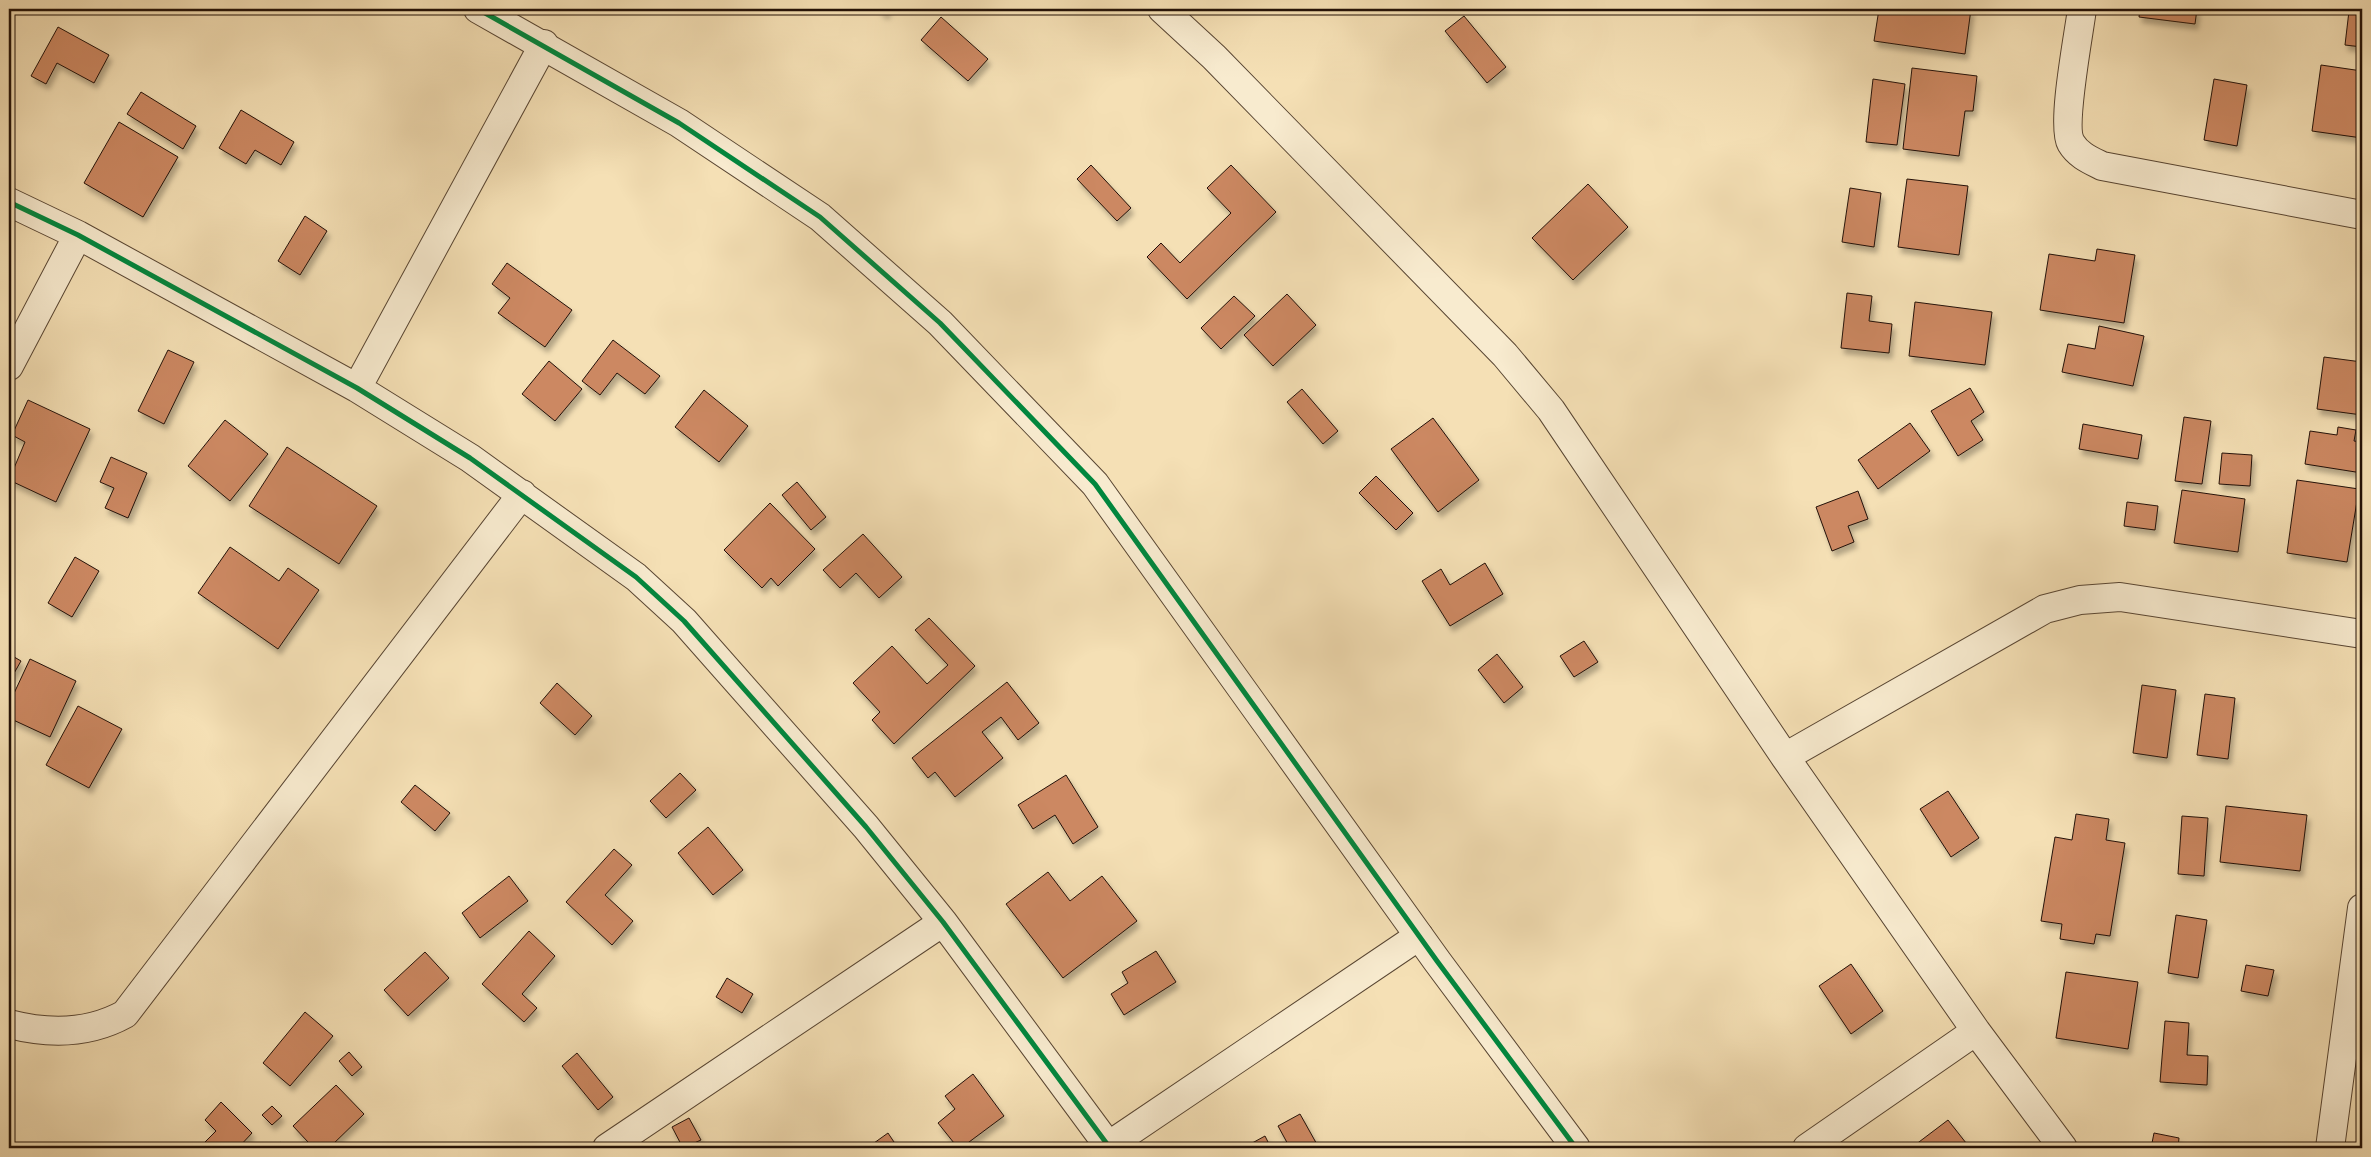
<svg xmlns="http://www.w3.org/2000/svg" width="2371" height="1157" viewBox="0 0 2371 1157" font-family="'Sorts Mill Goudy',serif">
  <defs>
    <filter id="shadow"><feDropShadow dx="3" dy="5.5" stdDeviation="2.5" flood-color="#0004"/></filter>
  </defs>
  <rect width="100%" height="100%" fill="#f5e0b5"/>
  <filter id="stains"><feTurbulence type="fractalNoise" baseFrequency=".004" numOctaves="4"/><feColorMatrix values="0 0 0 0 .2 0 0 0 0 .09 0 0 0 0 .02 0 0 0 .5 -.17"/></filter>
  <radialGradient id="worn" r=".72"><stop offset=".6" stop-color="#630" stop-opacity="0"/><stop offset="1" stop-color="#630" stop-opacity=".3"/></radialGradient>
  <!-- building -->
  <path fill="#cc8862" stroke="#231107" filter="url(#shadow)" d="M878,9h11l-4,5z
    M1879,9h92l-6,45 -91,-13z
    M2140,9h57l-2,15 -56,-7z
    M2349,11l13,1v35l-17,-2z
    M1464,16l42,51 -19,16 -42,-52z
    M941,17l47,42 -20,22 -47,-41z
    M58,27l51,28 -15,28 -37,-20 -11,21 -15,-8z
    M2321,65l41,6v67l-50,-7z
    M1912,68l65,8 -4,35h-8l-6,45 -56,-7z
    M1873,79l32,5 -8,61 -31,-3z
    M2214,79l33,6 -10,61 -33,-6z
    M141,92l55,34 -13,23 -56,-35z
    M241,110l53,32 -13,23 -26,-15 -9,14 -27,-16z
    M119,122l59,35 -35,60 -59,-34z
    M1091,165l40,43 -14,13 -40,-42z
    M1231,165l45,47 -89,87 -40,-42 14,-14 19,20 51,-50 -24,-25z
    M1907,179l61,7 -9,69 -61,-8z
    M1588,184l40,43 -55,53 -41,-42z
    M1850,188l31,5 -7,54 -32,-5z
    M305,216l22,15 -27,44 -22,-14z
    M2097,249l38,6 -11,68 -84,-13 9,-56 46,7z
    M507,263l65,47 -27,37 -47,-34 12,-15 -18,-14z
    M1847,293l25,3 -3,25 23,3 -3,29 -48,-5z
    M1287,294l29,31 -43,41 -29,-31z
    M1234,296l21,20 -34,33 -20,-21z
    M1915,302l77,10 -7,53 -76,-9z
    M2099,326l45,10 -11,50 -71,-14 6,-28 27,5z
    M613,340l47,36 -15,18 -28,-21 -17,22 -18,-14z
    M168,350l26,12 -30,62 -26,-13z
    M2324,357l38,5v53l-45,-6z
    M549,361l33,28 -27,32 -33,-27z
    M1970,388l14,24 -13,9 12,19 -25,16 -27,-45z
    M1302,389l36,42 -15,13 -36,-42z
    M704,390l44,36 -29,36 -44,-35z
    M28,400l62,29 -34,73 -47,-22 16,-38 -13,-7z
    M2184,417l27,4 -9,63 -27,-3z
    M1433,418l46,62 -41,32 -47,-63z
    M225,420l43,34 -38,47 -42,-35z
    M1910,423l20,28 -52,38 -20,-29z
    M2083,424l59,11 -4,24 -59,-10z
    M2338,427l18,3 -2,11 8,1v31l-57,-9 5,-33 27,4z
    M287,447l90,59 -38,58 -90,-58z
    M2222,453l30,2 -2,31 -31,-2z
    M111,457l36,16 -19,45 -23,-10 9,-20 -14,-6z
    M1376,476l37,37 -17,17 -37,-37z
    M2297,480l62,9 -12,73 -60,-9z
    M797,482l29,35 -15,13 -29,-35z
    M2182,490l63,9 -7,53 -64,-9z
    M1858,491l10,28 -20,7 6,16 -22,9 -16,-44z
    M2127,502l31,4 -3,24 -31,-4z
    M770,503l45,46 -37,37 -7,-8 -9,10 -38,-38z
    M863,534l39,43 -23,21 -23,-25 -16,15 -17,-18z
    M230,547l49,34 9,-13 31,22 -41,59 -80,-56z
    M75,557l24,14 -27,46 -24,-14z
    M1485,563l18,31 -53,32 -28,-45 19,-12 9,16z
    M929,618l46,48 -81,78 -22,-24 8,-8 -27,-29 39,-37 35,38 21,-19 -33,-35z
    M1584,641l14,21 -24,15 -14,-21z
    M9,654l12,7 -12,21z
    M1497,654l26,33 -19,16 -26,-33z
    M30,659l46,22 -26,56 -41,-19v-14z
    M1007,682l32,41 -21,17 -17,-23 -19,15 21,26 -48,39 -20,-25 -7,6 -16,-20z
    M557,683l35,33 -17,19 -35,-32z
    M2142,685l34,5 -9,68 -34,-5z
    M2205,694l30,4 -7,61 -31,-4z
    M78,706l44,23 -33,59 -43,-23z
    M680,773l16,17 -30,28 -16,-17z
    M1066,775l32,52 -25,17 -18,-29 -22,14 -15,-24z
    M415,785l35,28 -15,18 -34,-29z
    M1948,791l31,47 -28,19 -31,-48z
    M2226,806l81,9 -7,56 -80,-9z
    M2076,814l33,5 -3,21 19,3 -15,93 -14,-2 -2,10 -34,-5 2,-15 -21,-3 14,-84 17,3z
    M2182,816l26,2 -4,58 -26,-2z
    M708,827l35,43 -30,25 -35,-42z
    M614,849l18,16 -27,30 28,26 -21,24 -46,-43z
    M1048,872l22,29 32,-25 35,45 -74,57 -57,-74z
    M509,876l19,25 -48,37 -18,-25z
    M2176,915l31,5 -9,58 -30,-5z
    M529,931l26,25 -33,38 15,14 -13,14 -42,-38z
    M1156,951l20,31 -52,33 -13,-21 17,-11 -6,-11z
    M425,952l24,26 -41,38 -24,-26z
    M1851,964l32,47 -32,23 -32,-48z
    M2246,965l28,5 -6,26 -27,-5z
    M2066,972l72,10 -10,67 -72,-11z
    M727,978l26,16 -11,19 -26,-16z
    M305,1012l28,24 -43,50 -27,-23z
    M2165,1021l24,2 -2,32 21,1 -1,29 -47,-3z
    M349,1052l13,15 -10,9 -13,-15z
    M577,1053l36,44 -15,13 -36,-44z
    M973,1074l31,42 -43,32h-3l-20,-25 17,-14 -10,-13z
    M336,1085l28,29 -35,34h-25l-2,-1 6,-5 -15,-16z
    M221,1102l31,31 -14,15h-39l17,-17 -11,-11z
    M272,1106l10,10 -10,9 -10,-10z
    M1300,1114l19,34h-29l-12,-22z
    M689,1118l12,22 -18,8 -11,-21z
    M1948,1120l22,28h-59z
    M888,1133l10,15h-31z
    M2154,1133l25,5 -1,10h-27z
    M1265,1136l6,12h-28z
    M281,1142l5,6h-12z"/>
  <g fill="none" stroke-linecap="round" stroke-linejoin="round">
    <defs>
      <path id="minor" d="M1162,9l52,48 291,298 46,55 234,347 191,274 87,117
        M2082,9c-3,24 -21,117 -11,134 7,12 19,17 31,23l260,49
        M9,202l69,33 279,153 113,70 166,119 48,44 182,206 77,95 167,226
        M9,366l69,-131
        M357,388l187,-344
        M1785,757l260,-148 35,-9 40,-3 242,37
        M9,1024c39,10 80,10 116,-10l397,-520
        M1108,1146l311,-210
        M607,1148l336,-226
        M1807,1148l169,-117
        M2330,1148l32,-240"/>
      <path id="tertiary" d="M478,9l201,114 141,94 120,106 155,161 342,477 139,187"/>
    </defs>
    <!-- minor casing -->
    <use href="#minor" stroke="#584532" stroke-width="30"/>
    <!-- tertiary casing -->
    <use href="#tertiary" stroke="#584532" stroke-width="30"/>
    <!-- minor -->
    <use href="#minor" stroke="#f8ebcf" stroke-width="28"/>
    <!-- tertiary -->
    <use href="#tertiary" stroke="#f8ebcf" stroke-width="28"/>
    <defs>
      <path id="cycleway" d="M478,9l201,114 141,94 120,106 155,161 342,477 139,187
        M9,202l69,33 279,153 113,70 166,119 48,44 182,206 77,95 167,226"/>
    </defs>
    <!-- cycleway casing -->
    <use href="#cycleway" stroke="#f8ebcf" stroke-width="8"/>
    <!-- cycleway -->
    <use href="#cycleway" stroke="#00873e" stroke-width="5"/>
  </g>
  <!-- margin -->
  <rect width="2371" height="1157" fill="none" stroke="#f5e0b5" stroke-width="30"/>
  <rect x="10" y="10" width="2351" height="1137" fill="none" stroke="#231107" stroke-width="2.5"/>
  <rect x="15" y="15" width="2341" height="1127" fill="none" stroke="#231107"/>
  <rect width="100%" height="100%" filter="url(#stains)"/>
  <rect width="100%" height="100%" fill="url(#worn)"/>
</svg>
